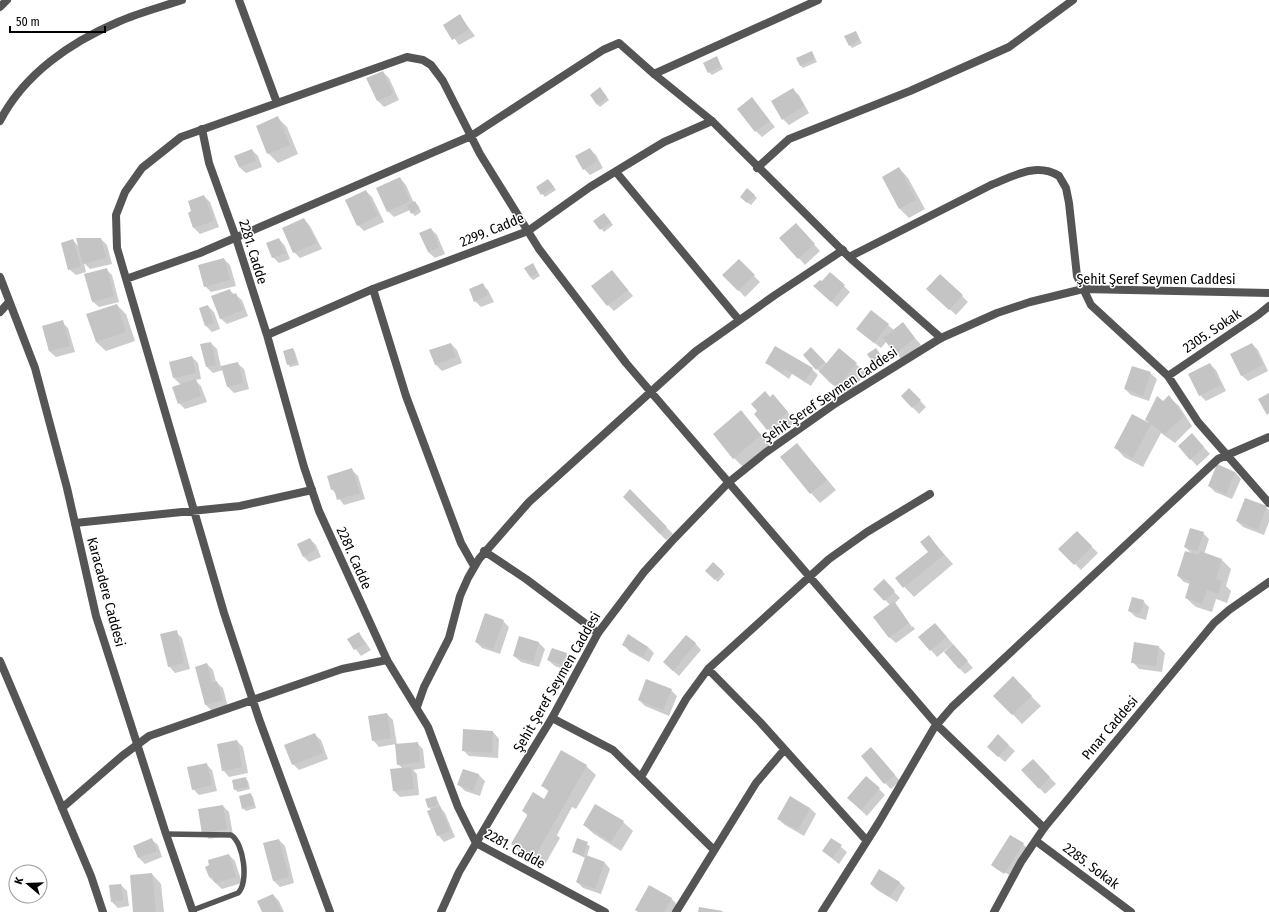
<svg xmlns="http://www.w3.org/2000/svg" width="1269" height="912" viewBox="0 0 1269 912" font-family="'Fira Sans Condensed',sans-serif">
  <rect width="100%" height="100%" fill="#fff"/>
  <!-- shadow -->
  <path fill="#0003" d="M460,16l15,20 -16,9 -14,-20z
    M855,32l7,11 -10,5 -2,-3z
    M812,52l5,10 -14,6 -3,-3z
    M716,57l7,12 -11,6 -3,-3z
    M383,72l6,6 10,22 -15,7 -6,-6 -10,-22z
    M792,89l7,6 10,18 -20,12 -6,-6z
    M603,92l6,8 -9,7 -3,-3z
    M752,99l23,28 -13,10 -6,-6z
    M278,118l9,9 11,27 -20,9 -10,-10z
    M590,149l6,6 7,13 -13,7 -6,-6z
    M252,150l6,6 4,11 -16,6 -7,-6z
    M899,168l9,10 17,31 -16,9 -9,-9z
    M400,178l6,7 8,18 4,2 3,7 -6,4 -5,-6 -16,7 -6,-6z
    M551,183l5,7 -11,7 -8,-10z
    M366,191l6,6 12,25 -20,9 -6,-6z
    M754,195l3,3 -6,7 -7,-5z
    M204,196l6,6 9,25 -19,7 -6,-6 -5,-15 4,-1z
    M607,217l6,8 -9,7 -9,-11z
    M304,219l6,7 12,23 -22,9 -6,-6z
    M431,229l6,6 8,19 -10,4 -7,-6z
    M802,231l18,20 -15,14 -24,-27z
    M101,239l6,6 5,19 -22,5 -6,-6 2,9 -10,3 -7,-6 4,-29 6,7z
    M279,239l6,7 5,13 -11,4 -6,-6z
    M224,259l6,6 6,21 -25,6 -6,-6z
    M739,261l21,21 -15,15 -21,-22z
    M533,264l7,12 -7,4 -3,-3z
    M106,269l6,6 7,27 -20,5 -7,-6z
    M612,271l21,25 -19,15 -6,-6z
    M830,273l20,19 -13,15 -16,-15 1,-9z
    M482,284l6,6 6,12 -13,5 -6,-6z
    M229,290l13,10 6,16 -21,8 -7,-6z
    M934,295l28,1 6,6 -12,13z
    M117,305l9,9 9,27 -29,10 -10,-9z
    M208,306l6,6 6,17 -8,3 -6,-6z
    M871,311l23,19 9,-6 18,21 -19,15 -15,-19 -6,7 -17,-13z
    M62,322l6,6 7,24 -19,5 -7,-6 -6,-24z
    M211,343l6,6 4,18 16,-4 7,6 5,20 -15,4 -6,-6 -5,-17 -10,3 -6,-6z
    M451,344l6,6 5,13 -20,8 -7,-7z
    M1252,344l6,6 10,21 -20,10 -7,-6z
    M293,349l2,3 4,13 -9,2 -2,-3z
    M839,349l27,24 -19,23 -18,-14 -25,-27 13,-1 10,10z
    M876,349l10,14 -8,6 -10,-14z
    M192,357l6,6 3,16 -6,1 6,6 6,16 -22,7 -6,-6 2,-18 -7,-7z
    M767,362l45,7 6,6 -7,11 -19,-12 -3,5 -16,-11z
    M1210,364l6,6 10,21 -20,10 -6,-6z
    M1150,373l7,6 -8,22 -18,-6 -6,-6z
    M909,389l17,18 -7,7 -17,-18z
    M1169,397l10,9 13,20 -17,17 -14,-10 -18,34 -19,-10 -9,-10 35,-23 13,-22z
    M771,398l11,7 14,17 -19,16 -9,-9z
    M741,412l29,33 -27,22 -9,-9z
    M1198,441l12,13 -13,12 -18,-20z
    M797,444l39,46 -16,13 -9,-10z
    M352,470l6,6 7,23 -21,6 -12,-16z
    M1235,472l6,7 -9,20 -17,-7 -6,-6z
    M630,491l43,43 -7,6 -42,-43z
    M1266,507l3,3v12l-5,13 -21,-8 -6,-6z
    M1077,532l21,21 -17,17 -21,-21z
    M1203,533l6,6 -5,15 18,6 9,9 -5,17 5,5 -4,12 -11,-4 -4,13 -16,-5 -10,-9 4,-14 -6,-2 -6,-6 14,-22 -7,-7z
    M929,537l24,27 -39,33 -17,-18 32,-27z
    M310,539l6,6 5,12 -12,5 -6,-6z
    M713,563l12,11 -7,8 -12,-11z
    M884,581l16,17 -5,5 17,24 1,-1 2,3 -19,14 -7,-6 1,-32 -15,-16z
    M1143,601l6,6 -3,13 -10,-3 -7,-6z
    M503,621l6,6 -9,27 -18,-6 -6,-6z
    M935,624l18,20 -16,13 -6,-7z
    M176,632l6,6 8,31 -15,4 -6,-7z
    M359,633l12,17 -10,6 -13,-17z
    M628,636l20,11 6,6 -5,9 -20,-11 -6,-7z
    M520,637l19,6 6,6 -6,18 -18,-5 -7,-6z
    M695,643l6,7 -22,26 -9,-8z
    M1159,647l6,6 -3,19 -23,-3 -6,-7z
    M959,652l14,16 -8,6 -6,-6z
    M566,654l6,6 -4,11 -13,-5 -7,-6z
    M207,664l6,6 3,12 7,6 5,19 -16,4 -6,-6 -10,-38z
    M1013,678l28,28 -19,18 -27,-28z
    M671,690l6,6 -8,20 -24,-10 -6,-6z
    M387,714l6,6 4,25 20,-2 6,6 2,19 -12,2 4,4 2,21 -19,2 -6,-6 9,-22 -5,-5 -2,-20 -17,3 -6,-7z
    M493,732l6,7 -1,19 -29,-2 -6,-6z
    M314,734l7,6 7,19 -29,11 -6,-6z
    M998,736l17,15 -10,11 -17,-15z
    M237,741l6,6 5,26 -19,4 -6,-7z
    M877,754l23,27 -9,8 -6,-6z
    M1033,760l23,24 -11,10 -22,-24z
    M206,764l6,6 5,21 -18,4 -6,-6z
    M586,766l10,9 -20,34 -4,-2 -15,28 3,3 -16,28 -23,-13 -9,-9 16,-28 -5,-5 22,-11 4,-8 -7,-7z
    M464,770l15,5 6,6 -5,15 -15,-5 -6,-6z
    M245,778l3,3 2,8 -12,3 -3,-3z
    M879,789l6,6 -18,21 -19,-18z
    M250,794l3,3 3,11 -10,3 -3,-3z
    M436,797l5,11 4,5 10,24 -11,5 -6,-7 -7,-25 -2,-2z
    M223,806l6,6 4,23 -24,4 -6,-6z
    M810,808l6,6 -12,22 -19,-11 -7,-6z
    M623,822l10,9 -12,20 -27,-17 -10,-9z
    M151,839l7,6 4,12 -17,7 -6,-6 -4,-12z
    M831,839l16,13 -8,12 -16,-13z
    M279,840l6,6 9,37 -14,4 -6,-6z
    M577,840l13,6 -3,10 17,6 6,7 -9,25 -18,-6 -6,-6 8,-24 -12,-6z
    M1023,844l6,6 -18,29 -3,-2 1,-2 -11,-7v2l-6,-5z
    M229,855l6,6 7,22 -20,6 -13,-12z
    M152,874l9,10 3,28h-30z
    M899,882l6,6 -8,14 -20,-12 -6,-6z
    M121,885l6,6 2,15 -11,2 -6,-6z
    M273,895l6,6 5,11h-21z
    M671,898l9,10 -2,4h-40z"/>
  <!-- building -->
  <path fill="#c4c4c4" d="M460,14l9,15 -17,11 -9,-15z
    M856,31l4,9 -11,6 -5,-10z
    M812,51l3,8 -15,7 -4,-8z
    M717,56l4,10 -13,7 -5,-10z
    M383,71l10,23 -16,7 -11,-23z
    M600,87l7,10 -10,8 -7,-10z
    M793,88l11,18 -22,14 -11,-19z
    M752,97l18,24 -15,11 -18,-23z
    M278,116l12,29 -23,9 -11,-28z
    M590,148l7,13 -14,9 -8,-14z
    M252,149l4,12 -17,6 -5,-11z
    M899,167l17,33 -17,9 -17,-32z
    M400,177l10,24 -23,11 -11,-24z
    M548,179l6,8 -13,8 -5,-8z
    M747,188l8,7 -8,8 -7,-6z
    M366,190l12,26 -21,10 -12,-26z
    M204,195l10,26 -21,7 -5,-15 3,-2 -3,-10z
    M415,201l4,8 -8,5 -4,-9z
    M604,213l7,9 -11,8 -7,-9z
    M304,218l13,25 -24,10 -11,-25z
    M796,223l19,21 -17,15 -19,-21z
    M431,228l8,19 -11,5 -9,-19z
    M76,238h25l5,20 -23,6z
    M279,238l6,15 -13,5 -6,-15z
    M73,239l8,27 -13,4 -7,-27z
    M224,258l6,22 -26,7 -6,-22z
    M739,259l16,16 -17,16 -16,-16z
    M533,263l5,10 -8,4 -6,-9z
    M107,268l7,28 -22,6 -8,-28z
    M612,270l16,20 -21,16 -16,-20z
    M830,272l15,13 -14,17 -18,-16 7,-6 2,1z
    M940,274l23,21 -14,15 -23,-21z
    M483,283l5,12 -14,7 -5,-13z
    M230,289l2,6 4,-2 7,17 -23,9 -9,-23z
    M117,304l9,28 -30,10 -10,-28z
    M208,305l6,18 -9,3 -6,-18z
    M871,310l18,14 -15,19 -18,-14z
    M63,320l7,26 -21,5 -7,-25z
    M903,322l12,16 -20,16 -12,-16z
    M211,342l5,23 -10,2 -6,-23z
    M451,343l5,14 -21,8 -6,-15z
    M1252,343l11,22 -22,11 -11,-22z
    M775,346l38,22 -8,13 -20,-12 -2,4 -18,-10z
    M811,347l14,15 -9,8 -13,-15z
    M293,348l4,14 -10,3 -4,-14z
    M839,348l18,15 -20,24 -18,-15z
    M876,348l8,12 -9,6 -8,-12z
    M192,356l4,17 -23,5 -4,-16z
    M238,362l5,21 -16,4 -6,-21z
    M1210,363l11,22 -22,11 -11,-22z
    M1132,366l19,6 -8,24 -19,-7z
    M196,379l5,17 -23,8 -6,-17z
    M909,388l12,12 -9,8 -11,-12z
    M765,391l5,6 3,-3 15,18 -21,18 -13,-16 3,-3 -6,-7z
    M1269,393v20l-2,2 -9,-16z
    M1169,395l15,21 -19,18 -20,-14 12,-24 6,5z
    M741,410l20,25 -28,24 -20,-25z
    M1132,414l19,10 -18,34 -19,-10z
    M1192,433l12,14 -14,13 -12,-14z
    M797,443l30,37 -17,14 -30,-37z
    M1217,464l18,8 -9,22 -18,-8z
    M352,468l8,25 -23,7 -3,-11 -3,1 -4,-14z
    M630,489l37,38 -7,7 -37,-37z
    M1245,498l22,8 -9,24 -22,-9z
    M1190,528l14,4 -7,19 -13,-4z
    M1077,531l15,15 -18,19 -16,-16z
    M929,535l15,20 -41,33 -8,-10 33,-26 -8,-10z
    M310,538l6,12 -13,7 -6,-13z
    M1185,551l14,4 1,-4 22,8 -6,20 6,2 -4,13 -11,-4 -5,14 -17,-6 5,-17 -13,-5z
    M713,562l10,9 -8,9 -10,-9z
    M884,579l11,12 -11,10 -11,-12z
    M1132,597l12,3 -4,14 -12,-3z
    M894,601l15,22 -20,15 -16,-21z
    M485,613l19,7 -11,29 -18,-7z
    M935,623l12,14 -17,14 -12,-14z
    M177,630l7,33 -16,4 -8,-33z
    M359,632l6,12 -11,6 -7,-11z
    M628,634l20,13 -5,10 -21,-12z
    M686,635l10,8 -23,28 -10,-9z
    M519,636l20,6 -6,20 -20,-6z
    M1134,642l25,4 -3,20 -25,-3z
    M953,644l15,17 -9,8 -15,-17z
    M552,648l15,5 -5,12 -15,-5z
    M207,663l5,20 5,-2 6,19 -18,5 -10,-38z
    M1013,676l19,20 -20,19 -19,-19z
    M646,679l26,10 -9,21 -25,-10z
    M387,713l4,25 -19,3 -4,-25z
    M463,729l30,2 -1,22 -30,-2z
    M315,733l8,20 -31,12 -8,-20z
    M998,734l11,11 -11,12 -11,-10z
    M237,740l5,27 -20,4 -5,-27z
    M418,742l2,20 -23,3 -2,-21z
    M871,747l24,28 -11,9 -23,-28z
    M561,750l26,15 -53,93 -23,-14 17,-30 -6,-3 11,-19 11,7 5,-9 -8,-4z
    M1033,759l17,18 -11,12 -18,-19z
    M207,763l5,22 -20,5 -5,-23z
    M411,767l3,22 -21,2 -3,-22z
    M463,769l16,5 -6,17 -16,-6z
    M866,776l14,12 -19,22 -14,-12z
    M246,777l2,10 -14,3 -2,-10z
    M251,793l3,12 -12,4 -3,-13z
    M436,796l2,9 -10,3 -3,-9z
    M790,796l20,12 -12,22 -21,-11z
    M595,804l29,17 -13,21 -28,-17z
    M223,805l4,24 -25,5 -4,-25z
    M440,806l10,25 -13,5 -10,-25z
    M1010,835l14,8 -20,31 -13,-9z
    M152,838l5,13 -19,7 -5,-12z
    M577,838l11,4 -5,14 -11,-4z
    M831,838l11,7 -10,13 -10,-7z
    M279,839l10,38 -16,4 -10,-38z
    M229,854l7,23 -21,6 -3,-7 -3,1 -4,-10 4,-2 -1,-5z
    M586,855l19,7 -10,27 -19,-7z
    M879,869l21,13 -10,15 -20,-13z
    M152,873l4,39h-23l-3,-37z
    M121,884l2,16 -12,2 -2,-17z
    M649,885l23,13 -8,14h-26l-3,-2z
    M273,894l9,18h-20l-5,-11z
    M699,907l24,4 -1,1h-24z"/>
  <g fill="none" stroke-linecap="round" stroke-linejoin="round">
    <!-- service -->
    <path stroke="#555" stroke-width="5.5" d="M166,834l65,1c13,8 18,48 7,58l-45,17"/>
    <!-- minor -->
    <path stroke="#555" stroke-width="8" d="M239,0l38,103
      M0,7l7,-7
      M654,74l164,-74
      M757,168l32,-29 121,-48 99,-44 64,-47
      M616,172l123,148
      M849,257l142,-72c23,-9 45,-23 68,-9l7,12 3,15 8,73 14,29 77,71 30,46 71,81
      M126,279l74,-26 271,-117 132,-86 16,-7 35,31 58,47 137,136 92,81
      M373,289l33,107 55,147 13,23
      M0,312l9,-10
      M1168,376l90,-61 11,-9
      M75,523l165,-17 72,-16
      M484,551l42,28 72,54
      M0,661l91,215 12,36
      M708,669l52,53 107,119
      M417,707l7,-20 25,-49 11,-42 8,-18 11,-19 50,-57 167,-151 79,-56 68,-45
      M552,718l61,32 101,100
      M641,777l45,-78 22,-30 121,-110 38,-27 63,-38
      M62,808l60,-52 27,-20 193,-67 45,-9
      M1036,841l95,71
      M330,912l-71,-193 -35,-106 -107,-365 -1,-33 9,-23 17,-24 39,-31 226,-80 16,3 8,5 12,16 37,73 59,95 87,114 311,362 107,103
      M676,912l80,-129 28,-33
      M822,912l57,-90 55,-94 18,-21 266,-248 51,-22"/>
    <!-- tertiary -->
    <path stroke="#555" stroke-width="8" d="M0,121c24,-47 71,-79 118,-99 20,-9 43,-15 64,-22
      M202,129l7,34 27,75 31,97 37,132 15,44 68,149 41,67 30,80 18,36 129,69
      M0,277l35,91 32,120 29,128 70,218 27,78
      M267,335l106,-46 155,-58 62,-44 74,-45 48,-21
      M441,912l18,-40 39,-66 54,-88 46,-85 46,-61 28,-31 57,-59 36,-29 71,-50 105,-65 56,-25 33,-11 53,-13 186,4
      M994,912l27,-50 23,-34 170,-205 15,-13 40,-28"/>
  </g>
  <g text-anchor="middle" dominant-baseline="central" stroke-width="3" stroke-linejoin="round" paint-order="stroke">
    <!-- street labels -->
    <g font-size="14" fill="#000" stroke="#fff">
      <text transform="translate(492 230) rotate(-22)">2299. Cadde</text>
      <text transform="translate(253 252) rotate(73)">2281. Cadde</text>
      <text x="1156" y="279">Şehit Şeref Seymen Caddesi</text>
      <text transform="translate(1212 331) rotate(-34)">2305. Sokak</text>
      <text transform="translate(830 395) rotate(-34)">Şehit Şeref Seymen Caddesi</text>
      <text transform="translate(354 558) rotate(66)">2281. Cadde</text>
      <text transform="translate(106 592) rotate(75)">Karacadere Caddesi</text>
      <text transform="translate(557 682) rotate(-60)">Şehit Şeref Seymen Caddesi</text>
      <text transform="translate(1110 728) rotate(-50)">Pınar Caddesi</text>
      <text transform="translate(515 849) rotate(29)">2281. Cadde</text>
      <text transform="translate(1091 866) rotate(37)">2285. Sokak</text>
    </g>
  </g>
  <!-- north arrow -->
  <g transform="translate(28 884) rotate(289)"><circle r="19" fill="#ffffff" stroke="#999999"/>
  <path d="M0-3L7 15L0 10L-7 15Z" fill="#000000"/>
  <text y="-6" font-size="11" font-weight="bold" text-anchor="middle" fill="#000000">K</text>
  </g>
  <!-- scale -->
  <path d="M10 26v6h95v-6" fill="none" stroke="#000000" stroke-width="2"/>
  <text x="16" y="26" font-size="12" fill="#000000" stroke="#ffffff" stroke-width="3" paint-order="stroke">50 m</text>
</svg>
